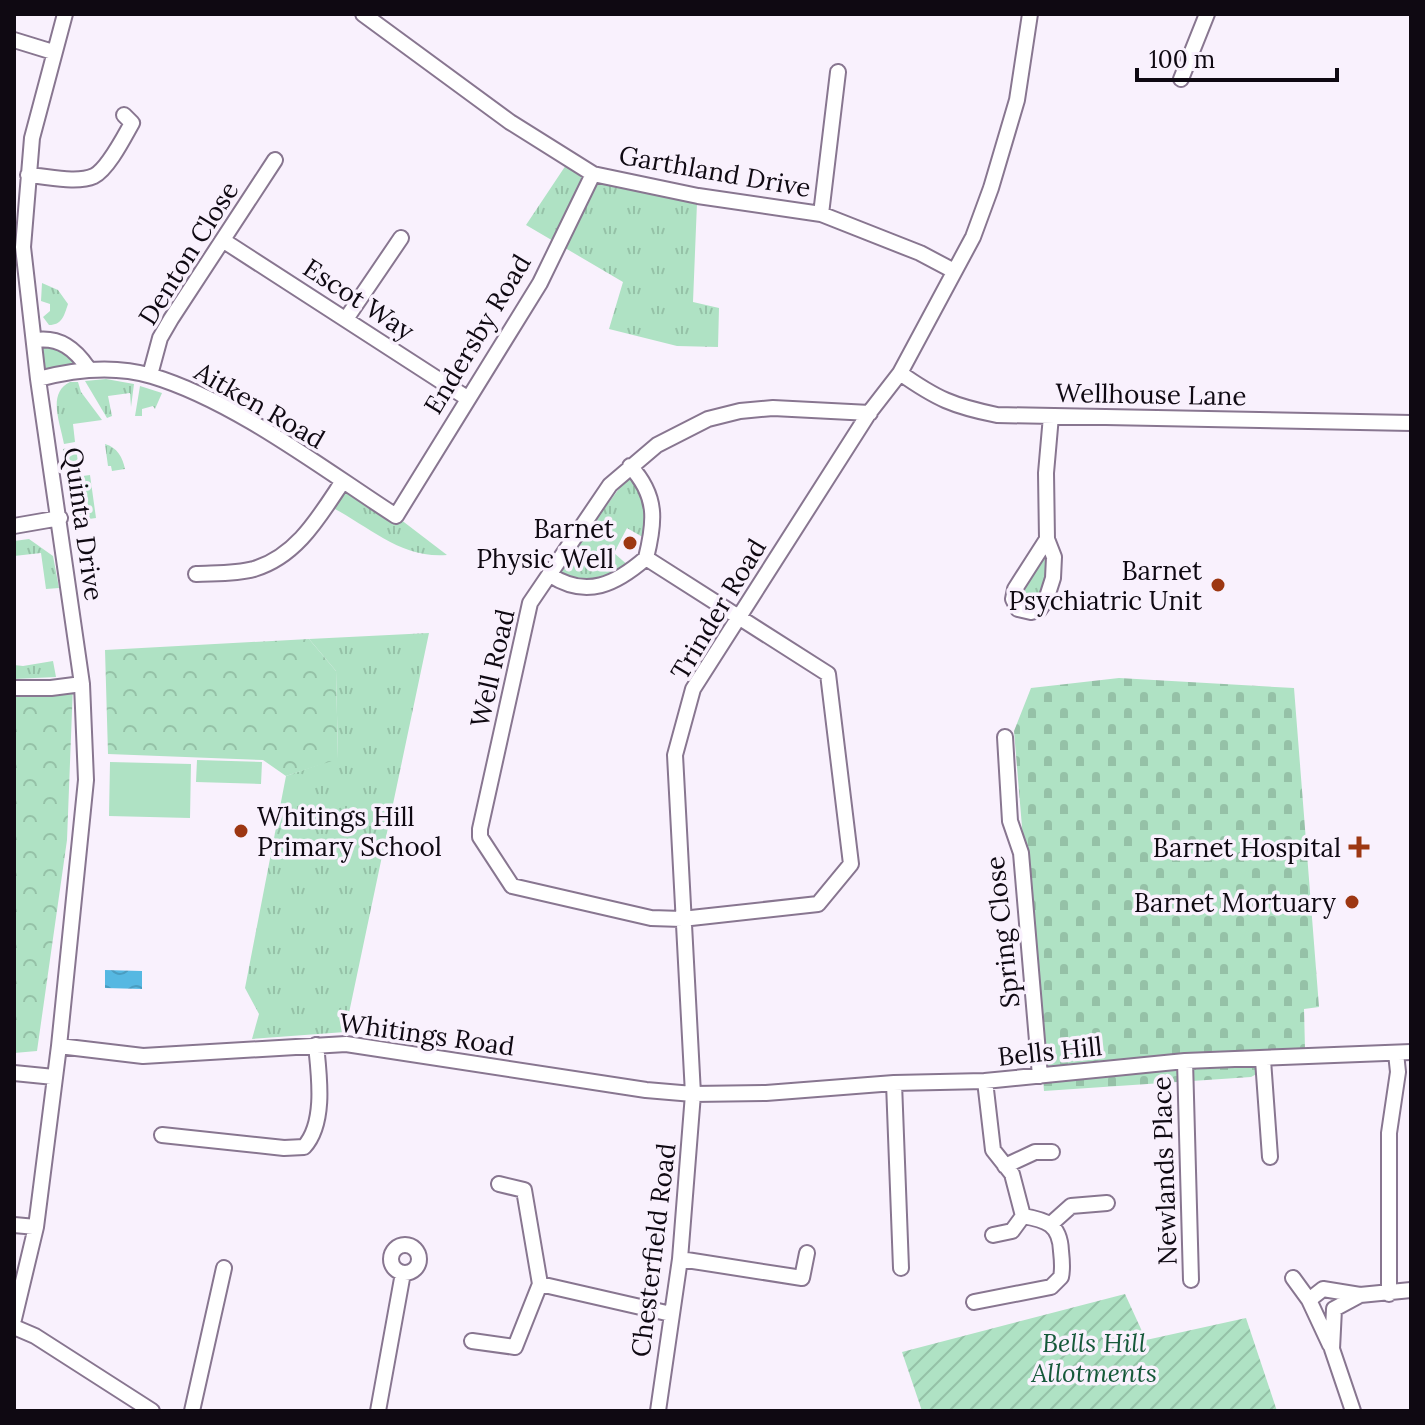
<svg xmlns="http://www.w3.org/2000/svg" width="1425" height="1425" viewBox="0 0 1425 1425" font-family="Lora,serif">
  <defs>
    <pattern id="grass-tufts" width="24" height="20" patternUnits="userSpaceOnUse" patternTransform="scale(2)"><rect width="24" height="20" fill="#afe2c4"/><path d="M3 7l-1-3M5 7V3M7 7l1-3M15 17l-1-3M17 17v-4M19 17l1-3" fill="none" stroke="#95c1a7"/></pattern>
    <pattern id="cemetery-stones" width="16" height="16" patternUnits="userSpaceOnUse" patternTransform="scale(2)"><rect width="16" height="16" fill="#afe2c4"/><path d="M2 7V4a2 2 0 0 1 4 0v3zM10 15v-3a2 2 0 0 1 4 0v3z" fill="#95c1a7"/></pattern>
    <pattern id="park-crowns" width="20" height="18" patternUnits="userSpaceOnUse" patternTransform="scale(2)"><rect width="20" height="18" fill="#afe2c4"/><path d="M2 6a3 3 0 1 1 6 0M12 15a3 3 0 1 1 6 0" fill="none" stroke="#95c1a7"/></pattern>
    <pattern id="garden-furrows" width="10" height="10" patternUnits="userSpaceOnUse" patternTransform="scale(2)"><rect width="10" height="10" fill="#afe2c4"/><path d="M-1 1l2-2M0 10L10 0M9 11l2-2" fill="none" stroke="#95c1a7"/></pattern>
    <pattern id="water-waves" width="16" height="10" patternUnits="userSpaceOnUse" patternTransform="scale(2)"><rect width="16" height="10" fill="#56b8e2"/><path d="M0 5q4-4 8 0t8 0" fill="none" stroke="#4a9dc1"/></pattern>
  </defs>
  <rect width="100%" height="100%" fill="#f9f1fd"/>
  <!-- grass -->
  <path fill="url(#grass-tufts)" d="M570,159l127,44 -4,99 26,6 -1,39 -41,-1 -68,-17 14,-47 -97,-57z
    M42,283l16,7 10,14c-4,12 -6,21 -19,21l-6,-8 7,-6v-7l-9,-3z
    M36,340l39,9 13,19 -47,10z
    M106,379l28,5 -3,23 -1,-14 -22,3 4,20 -5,2 -22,-37z
    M70,382h8l3,10 21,28 -29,4 2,18 -11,2c-4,-22 -17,-51 6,-62z
    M140,386l22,7 -7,16 -2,-3 -11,3v7h-7z
    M105,444c12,3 18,14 20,25l-13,2 -1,-5h-3z
    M76,447l3,24 -12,1 -4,-23z
    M90,475l6,43 -21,3 -7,-43z
    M626,479l8,2 15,25 -3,33 -19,-11 -13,25 16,14c-21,14 -45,20 -68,9l-1,-8z
    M343,481l53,35 51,39c-48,4 -80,-31 -120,-50z
    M29,539l24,17 6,32 -13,1 -5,-36 -27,3v-15z
    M1045,555h2c0,18 2,40 -16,50l-9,-4 -1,-10z
    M429,633l-84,399 -93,7 7,-25 -14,-26 41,-212 52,-18 -2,-87 -27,-32z
    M53,661l3,16 -42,2v-14l9,1z"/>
  <!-- cemetery -->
  <path fill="url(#cemetery-stones)" d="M1119,678l175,10 25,319 -15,2 1,40 -54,28 -207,14 -30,-360 17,-43z"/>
  <!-- park -->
  <path fill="url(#park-crowns)" d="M309,639l27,32 2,88 -52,17 -23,-16 -155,-6 -3,-104z
    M73,685l-6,155 -30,211 -23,2v-365z"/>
  <!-- garden -->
  <path fill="url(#garden-furrows)" d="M1125,1294l21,46 100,-22 31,93h-355l-20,-59z"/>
  <!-- pitch -->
  <path fill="#afe2c4" d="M197,760l65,2 -1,22 -65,-2z
    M110,762l81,2 -1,54 -81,-2z"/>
  <!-- water -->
  <path fill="url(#water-waves)" d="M105,970l37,1v18l-37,-1z"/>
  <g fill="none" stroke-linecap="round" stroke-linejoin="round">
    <defs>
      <path id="minor" d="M363,14l147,108 83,52 105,22 123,18 99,39 34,18
        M14,40l39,12
        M1181,79l26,-65
        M28,175c19,1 48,9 66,1 14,-7 30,-39 38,-53l-8,-8
        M821,214l17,-142
        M224,241l243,157
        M346,319l55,-81
        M36,340c24,-3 39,9 52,28
        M900,373c37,26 53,33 97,42l414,8
        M150,375l10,-37 11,-19 104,-159
        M38,379c37,-10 77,-14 114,-3 83,25 171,93 244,140l144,-233 53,-109
        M630,466c28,30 25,56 16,92l182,116 23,190 -33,40 -136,15 -31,-1 -139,-32 -32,-49v-8l50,-226 80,-118 47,-40 51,-26 32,-8 33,-3 97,5
        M14,526l46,-8
        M1047,539l-32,50 -2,10 5,10 13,3 8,-2 7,-10 7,-22 1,-21 -7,-18 -1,-66 5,-57
        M196,574c19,-1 40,0 58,-5 43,-13 65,-52 89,-88
        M550,575c37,24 66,9 96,-17
        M14,688h37l31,-4
        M1005,737l5,84 11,32 19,223
        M59,1046l84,10 203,-12 300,46 47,4 73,-1 128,-10 91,-2 200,-20 226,-9
        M1263,1060l7,97
        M1185,1061l6,219
        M14,1073l40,4
        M985,1081l8,69 19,24 11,42 -11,15 -19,4
        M894,1083l7,185
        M162,1135l122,13 20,-1c22,-24 15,-72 12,-102
        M1005,1166l30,-14h17
        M1052,1223l19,-17 36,-3
        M14,1225l22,2
        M391 1259a14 14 0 1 1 28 0a14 14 0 1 1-28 0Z
        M680,1259l122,19 5,-25
        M1293,1278l16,22 21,45
        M540,1284l131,30
        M1389,1294v-161l9,-61 -2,-19
        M1309,1300l14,-11 37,6
        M974,1302l77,-15 10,-10c2,-9 1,-17 0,-26 -1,-27 -15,-31 -38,-35
        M14,1319l22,-92 23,-181 27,-266 -4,-96 -44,-305 -15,-132 9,-109 33,-124
        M14,1327l21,9 117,75
        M472,1341l43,6 25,-63 -16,-94 -25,-6
        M192,1411l32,-143
        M378,1411l25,-138
        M658,1411l22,-152 13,-165 -18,-339 18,-66 176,-276 31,-40 73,-136 18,-49 26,-88 13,-86
        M1353,1411l-21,-62 2,-40 26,-14 51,-5"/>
    </defs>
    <!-- minor casing -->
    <use href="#minor" stroke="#887690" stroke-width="18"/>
    <!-- minor -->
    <use href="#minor" stroke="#fff" stroke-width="14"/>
  </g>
  <!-- markers -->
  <g fill="#9d3712" stroke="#f9f1fd" stroke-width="3">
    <circle cx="630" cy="543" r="8"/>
    <circle cx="1218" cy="585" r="8"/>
    <circle cx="241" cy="831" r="8"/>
    <path d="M1355 835h8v8h8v8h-8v8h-8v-8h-8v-8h8z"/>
    <circle cx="1352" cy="902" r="8"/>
  </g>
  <g text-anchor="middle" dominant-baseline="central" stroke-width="7" stroke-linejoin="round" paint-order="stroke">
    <!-- street labels -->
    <g font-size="26" fill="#0f0912" stroke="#f9f1fd">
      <text transform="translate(715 171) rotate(10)">Garthland Drive</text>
      <text transform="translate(188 253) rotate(-58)">Denton Close</text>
      <text transform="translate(359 299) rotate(33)">Escot Way</text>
      <text transform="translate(477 334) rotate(-59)">Endersby Road</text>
      <text transform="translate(1151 394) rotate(1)">Wellhouse Lane</text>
      <text transform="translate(260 405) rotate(30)">Aitken Road</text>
      <text transform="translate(84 524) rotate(82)">Quinta Drive</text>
      <text transform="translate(718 609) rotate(-59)">Trinder Road</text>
      <text transform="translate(492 668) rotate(-77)">Well Road</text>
      <text transform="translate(1002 932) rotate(-96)">Spring Close</text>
      <text transform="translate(427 1034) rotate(8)">Whitings Road</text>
      <text transform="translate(1050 1051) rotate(-6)">Bells Hill</text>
      <text transform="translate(1164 1171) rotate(-92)">Newlands Place</text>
      <text transform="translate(653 1250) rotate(-83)">Chesterfield Road</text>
    </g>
    <!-- poi labels -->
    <g font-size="26" fill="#0f0912" stroke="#f9f1fd" text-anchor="end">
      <text x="614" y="528">Barnet<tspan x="614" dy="30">Physic Well</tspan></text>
      <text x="1202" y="570">Barnet<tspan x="1202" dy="30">Psychiatric Unit</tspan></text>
      <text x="257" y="816" text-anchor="start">Whitings Hill<tspan x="257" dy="30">Primary School</tspan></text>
      <text x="1341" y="847">Barnet Hospital</text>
      <text x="1336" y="902">Barnet Mortuary</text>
    </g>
    <!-- park labels -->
    <g font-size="26" font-style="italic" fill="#16593a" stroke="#f9f1fd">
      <text x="1094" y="1342">Bells Hill<tspan x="1094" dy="30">Allotments</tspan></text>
    </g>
  </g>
  <!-- border -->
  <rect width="1425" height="1425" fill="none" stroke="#0f0912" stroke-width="32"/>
  <!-- scale -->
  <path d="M1137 68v12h200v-12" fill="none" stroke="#0f0912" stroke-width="4"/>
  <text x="1149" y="68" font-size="24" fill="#0f0912" stroke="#f9f1fd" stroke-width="6" paint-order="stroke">100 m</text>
</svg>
